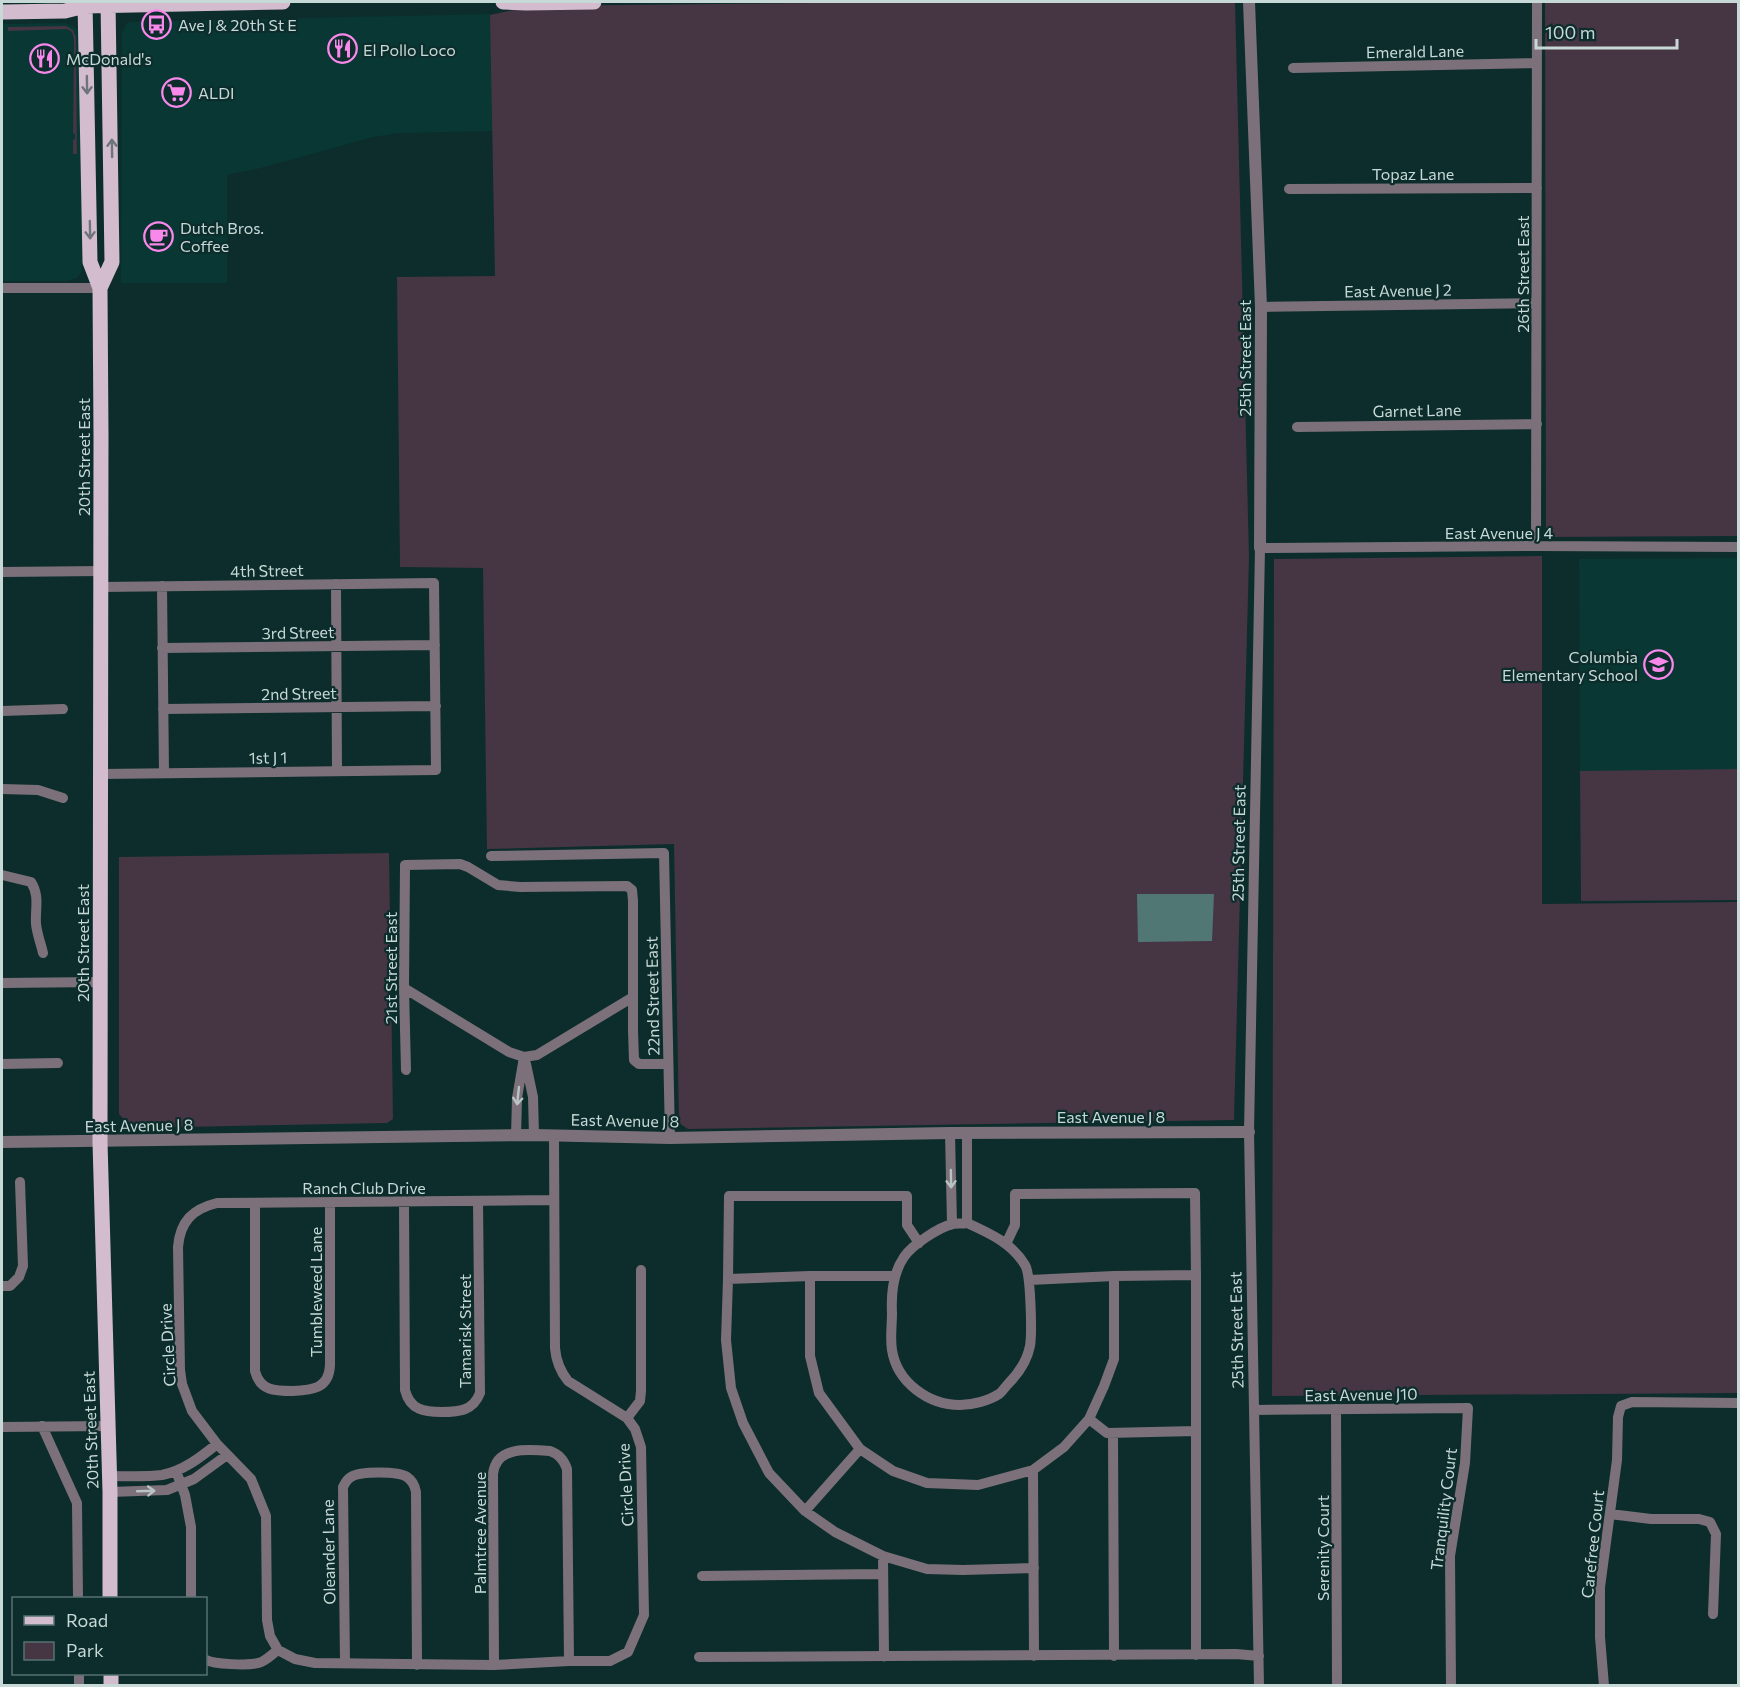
<svg xmlns="http://www.w3.org/2000/svg" width="1740" height="1687" viewBox="0 0 1740 1687" font-family="Commissioner,sans-serif">
  <rect width="100%" height="100%" fill="#0c2d2b"/>
  <!-- built -->
  <path fill="#083734" d="M491,14l4,117 -95,2 -27,4 -116,32 -27,5 -3,2v107h-106l1,-251 5,-9 4,-1z
    M65,23l8,3 5,3 3,10 1,232 -5,7 -11,3h-64v-257z
    M1738,558v342l-157,1 -2,-342z"/>
  <!-- green -->
  <path fill="#463543" d="M904,2h331l14,555 -15,563 -546,9 -9,-6 -5,-279 -187,5 -4,-281 -83,-1 -3,-290 98,-1 -5,-261 43,-9z
    M1545,2h193v534l-192,1z
    M66,26l7,4 3,7 1,117h-4v-14l2,-1v-5l-2,-1 1,-94 -2,-7 -5,-3 -59,2v-4z
    M1542,556v348l196,-2v491l-466,3 2,-837z
    M1738,769v131l-157,1 -1,-130z
    M389,853l4,266 -6,4 -255,5 -13,-14v-257z"/>
  <!-- water -->
  <path fill="#517774" d="M1137,894h77l-2,47 -74,1z"/>
  <g fill="none" stroke-linecap="round" stroke-linejoin="round">
    <!-- minor -->
    <path stroke="#7c717a" stroke-width="10" d="M1293,68l244,-5
      M1289,189l248,-1
      M2,288h98
      M1261,307l275,-4
      M1297,427l240,-3
      M1536,546l1,-544
      M2,572l99,-1
      M336,584l1,187
      M162,586l2,187
      M162,648l273,-3
      M163,709l273,-3
      M2,711l61,-2
      M100,774l336,-4 -2,-187 -333,4
      M2,789l36,1 25,8
      M491,856l173,-3 6,285
      M2,875l29,7c9,14 4,27 5,42 1,10 5,20 7,29
      M2,983l98,-1
      M404,988l105,64 15,5 13,-2 96,-58
      M2,1064l56,-1
      M526,1064l7,33 1,38
      M406,1070l-2,-82 1,-123 55,-1 8,3 30,18 22,2 107,-1 5,4 1,11v130l1,29 5,4h29
      M950,1133l2,91
      M516,1136l1,-38 7,-41
      M404,1202l1,188c5,20 19,22 37,22 17,0 31,-1 38,-19l-2,-192
      M255,1203v168c5,20 20,20 38,20 19,-1 36,-2 37,-26v-162
      M967,1223c22,10 45,20 58,42 6,9 7,69 5,81 -3,15 -11,27 -22,38 -3,3 -6,8 -9,10 -11,7 -27,11 -39,11 -32,0 -63,-23 -68,-55 -2,-12 0,-25 0,-37 -1,-19 1,-40 12,-56 8,-12 35,-30 49,-33 4,-1 9,0 14,-1z
      M967,1223v-90
      M1006,1244l9,-19v-31l180,-1 1,82
      M810,1276v80l9,37 41,56 33,22 34,12 51,2 55,-15 31,-23 25,-28 15,-33 10,-27v-83l-84,4
      M895,1276h-85l-82,3 1,-83h178v29l12,18
      M1114,1276l82,-1v380
      M728,1279l-2,61 5,48 12,35 26,50 36,38
      M2,1286h8l9,-9 4,-11 -3,-84
      M1336,1409l1,277
      M1254,1410l214,-2 -3,55 -15,93 1,130
      M627,1418l13,-17 1,-10v-121
      M1089,1419l18,14 89,-2
      M42,1426l35,77 1,95
      M2,1427l106,-1
      M1113,1433l1,223
      M860,1449l-55,62 30,21 48,24 44,13 36,1 71,-2
      M1033,1470l1,186
      M176,1471l9,24 6,32v71
      M109,1476c18,0 36,1 53,-1 21,-4 39,-18 55,-31
      M110,1492l57,-2 27,-11 33,-24
      M1610,1514l41,5h48l11,3 6,12 -3,80
      M883,1556l1,101
      M702,1576l181,-2
      M278,1650l-8,-14 -3,-16 -1,-104 -15,-37 -34,-35 -25,-33 -10,-27 -2,-14 -2,-123c2,-25 14,-38 39,-44l337,-3
      M699,1657l537,-3 23,2
      M206,1660c8,4 42,6 52,3 7,-1 14,-9 20,-13l17,9 20,4 179,2 75,-4h41l18,-9 16,-37 -3,-168 -6,-18 -8,-11 -59,-37c-8,-10 -12,-20 -13,-33l-1,-212
      M345,1663l-2,-176c2,-4 4,-8 8,-10 9,-6 47,-6 56,0 6,4 8,9 9,15l1,173
      M494,1665l-1,-191c3,-28 35,-25 57,-23 9,3 14,9 17,18l2,192
      M79,1674v12
      M1259,1686l-10,-554 11,-584 276,-2 202,1
      M1604,1686l-4,-49v-50l17,-127 1,-43 3,-11 11,-4 106,1"/>
    <!-- tertiary -->
    <path stroke="#7c717a" stroke-width="12" d="M1249,2l12,305 -1,241
      M2,1142l532,-7 136,3 280,-5 299,-1"/>
    <!-- primary -->
    <path stroke="#d2bcce" stroke-width="15" d="M85,2l5,260 10,26 1,148 -1,706 10,350v106
      M503,2l23,1 68,-1
      M2,12l63,-1 20,-5 198,-4
      M100,288l12,-26 -4,-260
      M111,1674v12"/>
  </g>
  <!-- one-way arrows -->
  <defs><path id="oneway-shaft" d="M-6 0H5M1.5-3L5.5 0L1.5 3" fill="none" stroke-width="1.6" stroke-linecap="round" stroke-linejoin="round" transform="scale(1.5)"/></defs>
  <g stroke="#6f747c">
    <use href="#oneway-shaft" transform="translate(87 85) rotate(89)"/>
    <use href="#oneway-shaft" transform="translate(112 148) rotate(-91)"/>
    <use href="#oneway-shaft" transform="translate(90 230) rotate(89)"/>
  </g>
  <g stroke="#b8c4c4">
    <use href="#oneway-shaft" transform="translate(518 1096) rotate(96)"/>
    <use href="#oneway-shaft" transform="translate(951 1179) rotate(89)"/>
    <use href="#oneway-shaft" transform="translate(146 1491) rotate(-2)"/>
  </g>
  <!-- icons -->
  <defs>
    <symbol id="bus-ring" viewBox="-11 -11 22 22"><circle r="9.5" fill="#0c2d2b" stroke="#f888ea" stroke-width="1.5"/><path d="M-5-6H5V4H4V6H2V4H-2V6H-4V4H-5ZM-3.5-4V0h7V-4ZM-3.5 1.2v1.5H-2V1.2ZM2 1.2v1.5H3.5V1.2Z" fill="#f888ea"/></symbol>
    <symbol id="restaurant-ring" viewBox="-11 -11 22 22"><circle r="9.5" fill="#0c2d2b" stroke="#f888ea" stroke-width="1.5"/><path d="M-5-6h1v4h1v-4h1v4h1v-4h1v5L-1.5 .5V6h-2V.5L-5-1ZM5-6V6H3V1.5H1.5Q1.5-4 5-6Z" fill="#f888ea"/></symbol>
    <symbol id="supermarket-ring" viewBox="-11 -11 22 22"><circle r="9.5" fill="#0c2d2b" stroke="#f888ea" stroke-width="1.5"/><path d="M-6-5.5h2.5l.6 2H6L4.5 2H-2.5L-4.4-4H-6ZM-1.5 3.2a1.3 1.3 0 1 0 .1 0ZM3 3.2a1.3 1.3 0 1 0 .1 0Z" fill="#f888ea"/></symbol>
    <symbol id="cafe-ring" viewBox="-11 -11 22 22"><circle r="9.5" fill="#0c2d2b" stroke="#f888ea" stroke-width="1.5"/><path d="M-5.5-4.5H6V0H3Q3 3.5 0 3.5H-2.5Q-5.5 3.5-5.5 0ZM3-3.2v2h1.7v-2ZM-6 4.5H4V6H-6Z" fill="#f888ea"/></symbol>
    <symbol id="school-ring" viewBox="-11 -11 22 22"><circle r="9.5" fill="#0c2d2b" stroke="#f888ea" stroke-width="1.5"/><path d="M0-5L7-2L0 1L-7-2ZM-4 1L0 2.5L4 1V4Q0 6-4 4Z" fill="#f888ea"/></symbol>
  </defs>
  <g fill-rule="evenodd">
    <use href="#bus-ring" x="140" y="8" width="33" height="33"/>
    <use href="#restaurant-ring" x="326" y="32" width="33" height="33"/>
    <use href="#restaurant-ring" x="28" y="42" width="33" height="33"/>
    <use href="#supermarket-ring" x="160" y="76" width="33" height="33"/>
    <use href="#cafe-ring" x="142" y="220" width="33" height="33"/>
    <use href="#school-ring" x="1642" y="648" width="33" height="33"/>
  </g>
  <g text-anchor="middle" dominant-baseline="central" stroke-width="4.5" stroke-linejoin="round" paint-order="stroke">
    <!-- poi labels -->
    <g font-size="16" fill="#c7d9d7" stroke="#0c2d2b" text-anchor="start">
      <text x="178" y="24">Ave J &amp; 20th St E</text>
      <text x="363" y="49">El Pollo Loco</text>
      <text x="66" y="58">McDonald's</text>
      <text x="198" y="92">ALDI</text>
      <text x="180" y="227">Dutch Bros.<tspan x="180" dy="18">Coffee</tspan></text>
      <text x="1638" y="656" text-anchor="end">Columbia<tspan x="1638" dy="18">Elementary School</tspan></text>
    </g>
    <!-- street labels -->
    <g font-size="16" fill="#c7d9d7" stroke="#0c2d2b">
      <text transform="translate(1415 51) rotate(-1)">Emerald Lane</text>
      <text x="1413" y="173">Topaz Lane</text>
      <text transform="translate(1522 274) rotate(-90)">26th Street East</text>
      <text transform="translate(1398 290) rotate(-1)">East Avenue J 2</text>
      <text transform="translate(1244 358) rotate(-90)">25th Street East</text>
      <text transform="translate(1417 410) rotate(-1)">Garnet Lane</text>
      <text transform="translate(83 457) rotate(-90)">20th Street East</text>
      <text x="1499" y="532">East Avenue J 4</text>
      <text transform="translate(267 570) rotate(-1)">4th Street</text>
      <text transform="translate(298 632) rotate(-1)">3rd Street</text>
      <text transform="translate(299 693) rotate(-1)">2nd Street</text>
      <text transform="translate(268 757) rotate(-1)">1st J 1</text>
      <text transform="translate(1238 843) rotate(-89)">25th Street East</text>
      <text transform="translate(82 943) rotate(-90)">20th Street East</text>
      <text transform="translate(390 968) rotate(-90)">21st Street East</text>
      <text transform="translate(652 996) rotate(-91)">22nd Street East</text>
      <text x="1111" y="1116">East Avenue J 8</text>
      <text transform="translate(625 1120) rotate(1)">East Avenue J 8</text>
      <text transform="translate(139 1125) rotate(-1)">East Avenue J 8</text>
      <text x="364" y="1187">Ranch Club Drive</text>
      <text transform="translate(315 1292) rotate(-90)">Tumbleweed Lane</text>
      <text transform="translate(1236 1330) rotate(-91)">25th Street East</text>
      <text transform="translate(464 1331) rotate(-90)">Tamarisk Street</text>
      <text transform="translate(167 1345) rotate(-93)">Circle Drive</text>
      <text transform="translate(1361 1394) rotate(-1)">East Avenue J10</text>
      <text transform="translate(90 1430) rotate(-92)">20th Street East</text>
      <text transform="translate(625 1485) rotate(-93)">Circle Drive</text>
      <text transform="translate(1443 1509) rotate(-83)">Tranquility Court</text>
      <text transform="translate(479 1533) rotate(-90)">Palmtree Avenue</text>
      <text transform="translate(1592 1544) rotate(-84)">Carefree Court</text>
      <text transform="translate(1322 1548) rotate(-90)">Serenity Court</text>
      <text transform="translate(328 1552) rotate(-91)">Oleander Lane</text>
    </g>
  </g>
  <!-- border -->
  <rect width="1740" height="1687" fill="none" stroke="#c7d9d7" stroke-width="6"/>
  <!-- legend -->
  <rect x="12" y="1597" width="195" height="78" fill="#0c2d2b" stroke="#577270" stroke-width="1.5"/>
  <rect x="24" y="1616" width="30" height="9" fill="#d2bcce" stroke="#577270" stroke-width="1.5"/>
  <text x="66" y="1627" font-size="18" fill="#c7d9d7">Road</text>
  <rect x="24" y="1642" width="30" height="18" fill="#463543" stroke="#577270" stroke-width="1.5"/>
  <text x="66" y="1657" font-size="18" fill="#c7d9d7">Park</text>
  <!-- scale -->
  <path d="M1536 39v9h141v-9" fill="none" stroke="#c7d9d7" stroke-width="3"/>
  <text x="1545" y="39" font-size="18" fill="#c7d9d7" stroke="#0c2d2b" stroke-width="4.5" paint-order="stroke">100 m</text>
</svg>
